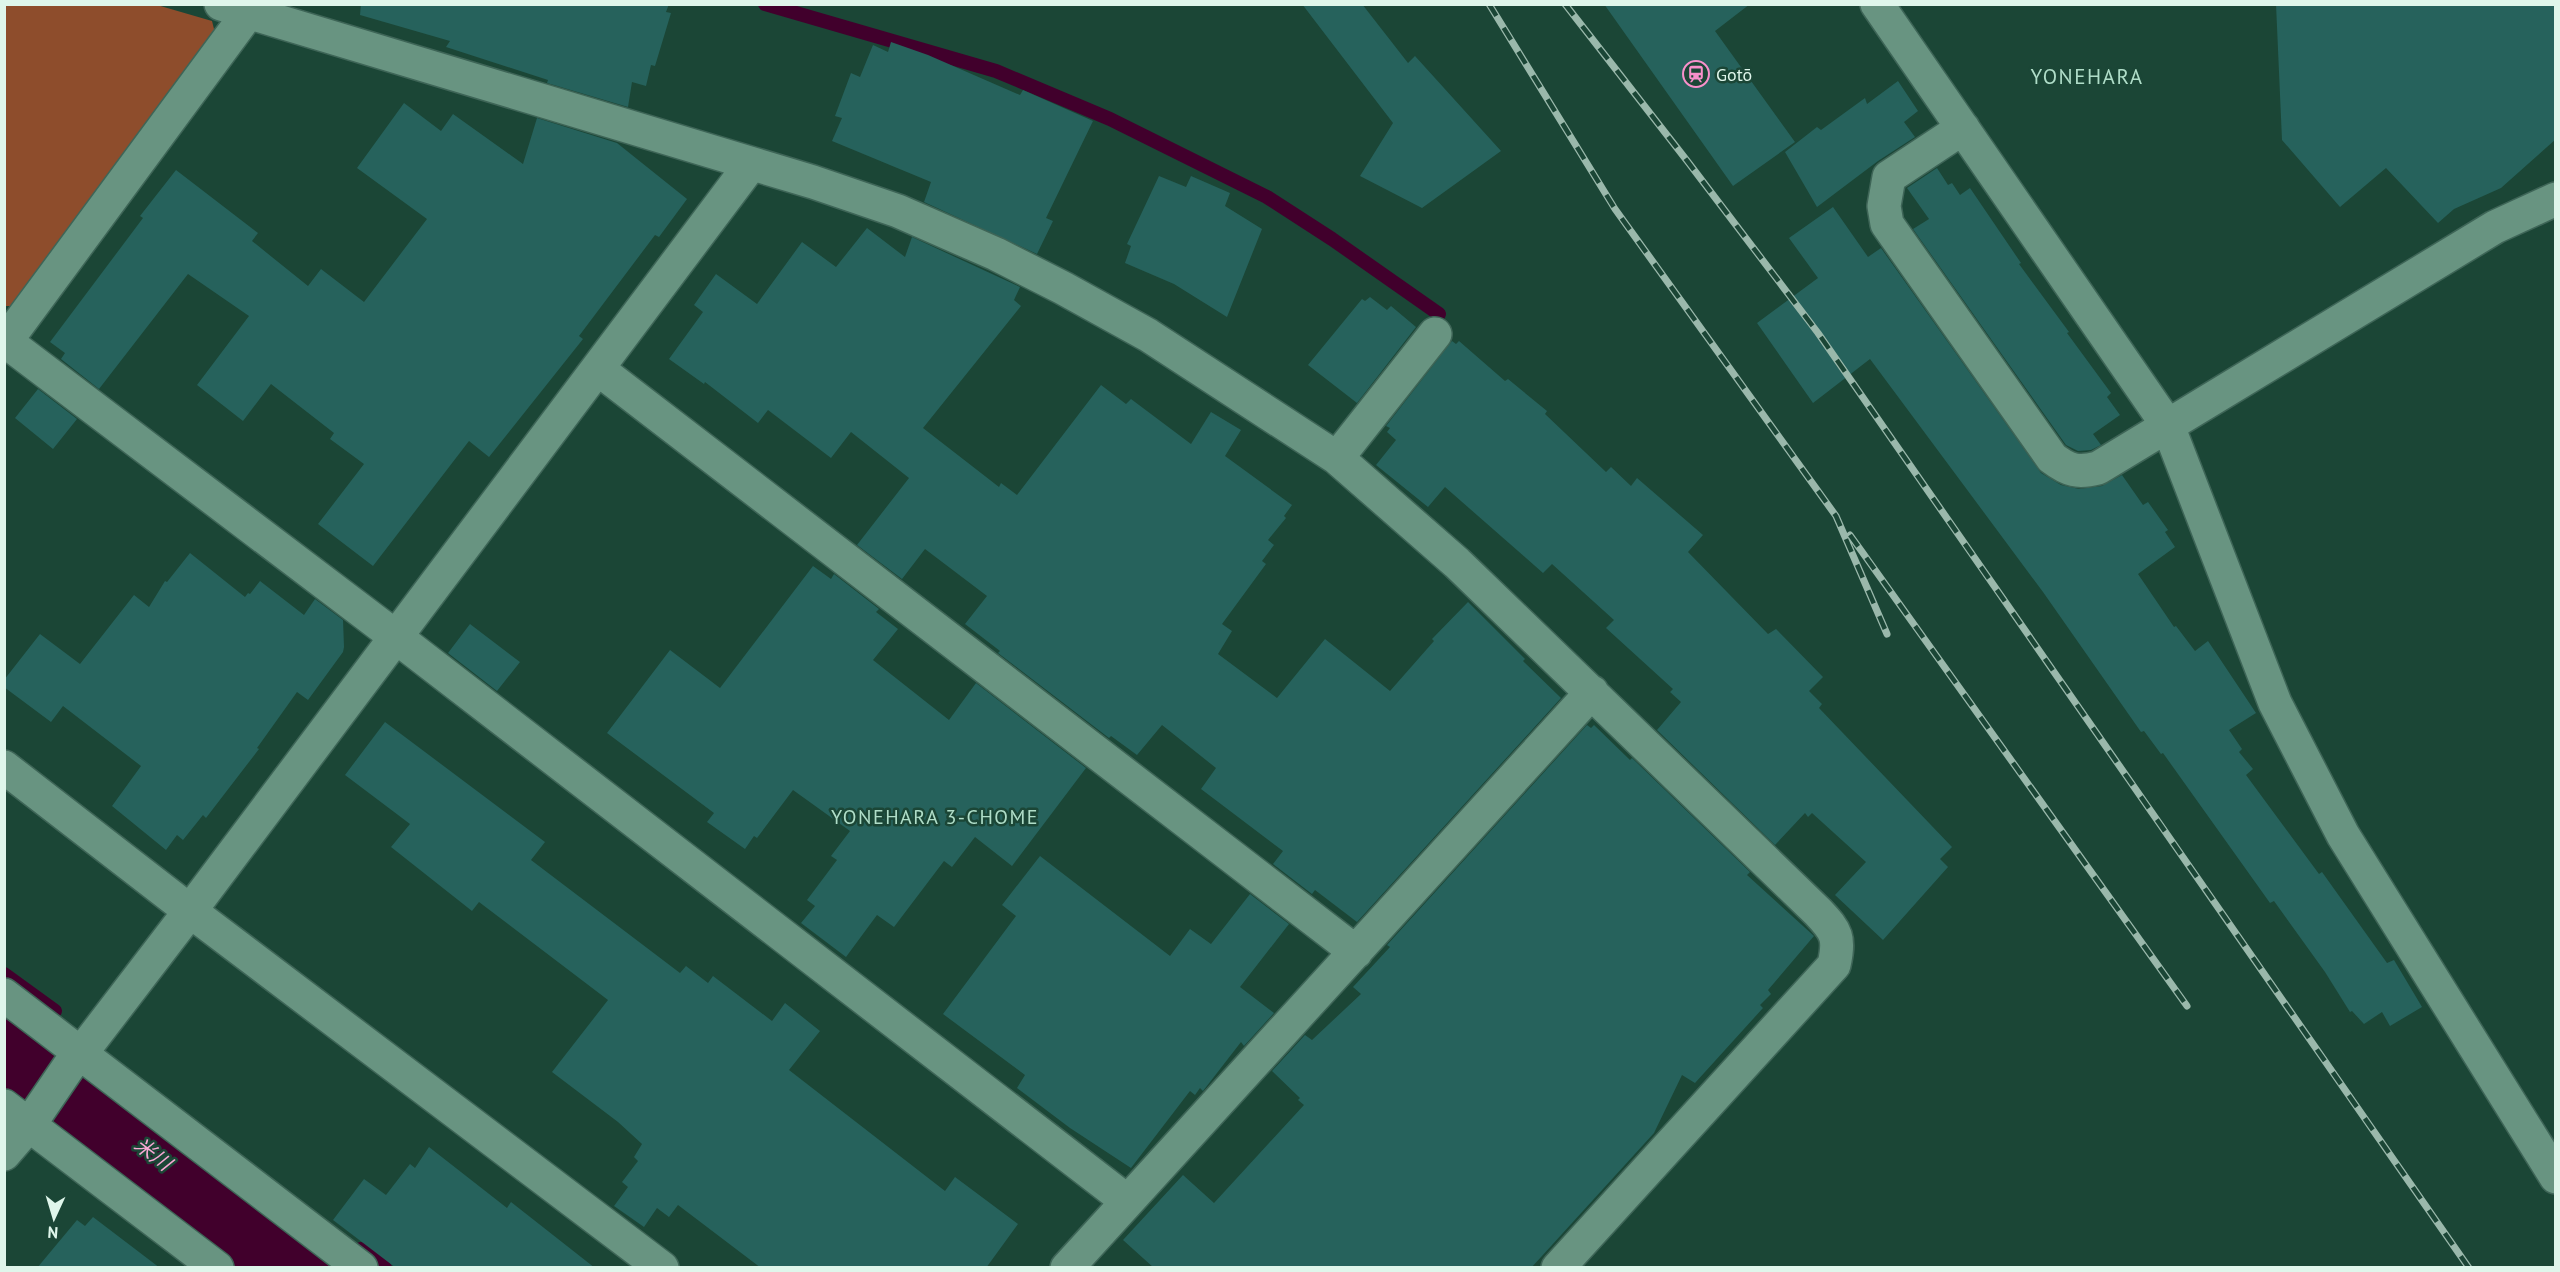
<svg xmlns="http://www.w3.org/2000/svg" width="2560" height="1272" viewBox="0 0 2560 1272" font-family="'PT Sans','Noto Sans JP',sans-serif">
  <rect width="100%" height="100%" fill="#1b4636"/>
  <!-- green -->
  <path fill="#8e4d2c" d="M4,5h153l55,16 4,16 -204,269h-7z"/>
  <g fill="none" stroke-linecap="round" stroke-linejoin="round">
    <!-- stream -->
    <path stroke="#41002c" stroke-width="14" d="M765,4l231,67 114,48 157,78 65,42 107,75
      M4,974l51,37
      M361,1249l24,19"/>
    <!-- river -->
    <path stroke="#41002c" stroke-width="81" d="M4,1041l298,227"/>
  </g>
  <!-- building -->
  <path fill="#26625c" d="M361,4h308l-3,8 5,1 -16,53 -4,-1 -5,21 -14,-4 -4,25 -81,-24 1,-3 -102,-33 4,-6 -90,-26z
    M1302,4h60l46,59 7,-7 86,95 -79,57 -62,-32 33,-53z
    M1604,4h146l-35,27 80,111 -62,44z
    M2276,4h280v135l-55,49 -47,21 -16,14 -52,-55 -46,39 -58,-67z
    M891,42l37,13 92,40 3,-5 70,31 -47,97 7,3 -16,33 -113,-52 7,-20 -99,-41 10,-23 -7,-2 16,-43 9,4 13,-32 15,7z
    M1898,81l20,30 -14,11 11,15 -37,24 -61,46 -32,-55 32,-25 4,3 44,-32 2,6z
    M404,103l37,28 12,-17 70,50 14,-46 80,25 70,56 -28,38 -4,-2 -76,101 4,3 -94,118 -20,-16 -96,125 -55,-42 46,-60 -34,-25 4,-6 -63,-49 -28,37 -46,-36 52,-69 -61,-42 -89,115 -38,-30 4,-6 -15,-11 93,-124 -3,-2 36,-46 82,63 -6,8 56,45 13,-17 43,33 63,-83 -70,-51z
    M1937,168l11,17 4,-2 8,12 10,-7 51,75 -2,1 50,68 -2,1 44,60 -4,4 13,18 -27,19 8,11 -10,5 -13,1 -12,-6 -153,-216 16,-10 -22,-31z
    M1159,176l27,11 5,-11 39,17 -5,13 37,23 -35,88 -53,-33 -49,-21 6,-17 -4,-2z
    M1833,207l35,50 13,-9 160,225 20,12 18,4 23,-3 20,-11 21,30 5,-3 20,28 -3,2 10,15 -37,27 36,53 2,-1 19,25 13,-10 48,72 -27,17 13,19 -3,3 14,17 -7,6 73,99 3,-2 65,91 7,-3 28,47 -32,19 -8,-14 -18,12 -12,-13 -2,1 -25,-40 -51,-71 -4,2 -107,-150 -2,1 -17,-23 -3,1 -98,-140 -173,-233 -57,44 -56,-80 61,-45 -29,-40z
    M867,228l38,29 7,-20 108,50 -6,13 7,6 -98,122 76,59 2,-4 16,12 84,-110 25,19 5,-5 60,45 20,-32 30,18 -16,26 67,49 -8,11 2,2 -18,22 6,5 -12,16 4,3 -44,60 10,7 -14,23 59,44 48,-59 65,52 44,-50 -2,-2 36,-37 57,57 -2,2 38,37 -204,224 -42,-32 -3,4 -39,-30 10,-13 -82,-62 15,-21 -54,-43 -25,30 -26,-19 -2,2 -111,-85 2,-2 -35,-27 22,-28 -62,-47 -23,30 -45,-34 52,-67 -58,-46 -20,26 -63,-48 -10,13 -53,-41 -1,2 -35,-25 34,-47 -9,-7 22,-31 41,30 45,-62 34,25z
    M1370,297l17,13 4,-4 25,21 -59,76 -49,-38 54,-66 3,2z
    M1452,341l4,3 3,-3 46,40 3,-2 39,32 -2,3 61,58 5,-5 20,19 6,-8 66,57 -15,17 80,82 8,-5 47,48 -14,14 13,13 -3,4 133,139 -12,12 8,8 -65,73 -48,-45 31,-33 -54,-49 -4,4 -3,-4 -30,32 -118,-115 24,-28 -11,-10 3,-3 -67,-61 8,-8 -62,-56 -9,9 -98,-86 -17,20 -52,-42 20,-25 -9,-8 3,-4 -4,-2z
    M38,389l39,30 -24,30 -38,-31z
    M190,553l55,44 3,-4 2,1 10,-13 44,34 11,-16 28,21 1,27 -1,5 -35,48 -11,-8 -40,56 2,1 -53,69 -3,-3 -20,25 -6,-5 -11,15 -54,-44 29,-40 -78,-60 -12,16 -47,-35v-7l36,-46 40,30 54,-69 15,12 16,-26 2,1z
    M813,566l18,13 3,-5 45,35 -3,3 22,17 -25,31 76,60 27,-37 110,85 -74,98 -37,-29 -23,30 -8,-6 -50,66 -17,-12 -31,42 -45,-34 14,-17 -8,-6 30,-40 -6,-4 19,-25 -57,-41 -36,48 -3,-2 -9,13 -38,-27 7,-9 -107,-80 63,-83 50,38z
    M470,624l50,38 -23,29 -49,-38z
    M385,722l160,120 -14,18 149,113 6,-7 22,17 5,-7 59,45 13,-18 35,28 -31,39 156,121 10,-14 63,47 -32,44h-225l-83,-63 -9,12 -12,-9 -13,19 -30,-21 14,-19 -6,-5 16,-21 -4,-4 8,-13 -24,-22 -66,-50 56,-72 -129,-98 -7,9 -81,-64 19,-23 -65,-49z
    M1587,725l4,3 3,-3 36,35 2,-2 118,114 -3,3 67,61 -46,54 3,4 -11,11 3,3 -68,75 -13,-8 -28,58 -123,135h-377l-31,-28 60,-65 31,28 90,-98 -6,-5 2,-2 -28,-27 33,-36 7,5 49,-46 -8,-7 37,-40 -3,-2z
    M1040,856l130,100 20,-27 21,15 39,-50 39,30 -49,63 34,26 -30,33 -3,-4 -38,49 -3,-3 -5,7 -5,-4 -59,77 -61,-40 -53,-40 8,-13 -82,-61 73,-98 -14,-11z
    M429,1147l78,61 4,-6 84,66h-199l-63,-48 31,-41 22,16 24,-31 5,4z
    M93,1217l67,51h-123l40,-48 8,6z"/>
  <g fill="none" stroke-linecap="round" stroke-linejoin="round">
    <defs>
      <path id="minor" d="M221,4l592,178 85,29 98,43 67,34 85,47 189,123 120,105 361,349c19,20 22,26 16,53l-276,303
        M1877,4l291,422 107,277 68,132 213,342
        M1963,128l-74,49 -5,29 3,18 165,234c17,13 26,15 46,10l397,-241 61,-28
        M4,340l392,297 731,564
        M6,341l242,-328
        M598,369l758,583
        M1337,458l98,-124
        M4,767l186,144 472,357
        M4,995l357,273
        M4,1106l213,162
        M4,1154l25,-29 45,-66 8,-7 108,-141 561,-747
        M1067,1268l525,-576"/>
    </defs>
    <!-- minor casing -->
    <use href="#minor" stroke="#3e6557" stroke-width="36"/>
    <!-- minor -->
    <use href="#minor" stroke="#689481" stroke-width="33"/>
    <defs>
      <path id="rail" d="M1489,4l126,205 221,307 51,118
        M1565,4l123,158 130,171 651,935
        M1850,535l337,471"/>
    </defs>
    <!-- rail casing -->
    <use href="#rail" stroke="#9ab8ab" stroke-width="7"/>
    <!-- rail -->
    <use href="#rail" stroke="#1b4636" stroke-width="4.5" stroke-dasharray="14" stroke-linecap="butt"/>
  </g>
  <!-- icons -->
  <defs>
    <symbol id="station-ring" viewBox="-11 -11 22 22"><circle r="9.5" fill="#1b4636" stroke="#f890cb" stroke-width="1.5"/><path d="M-3-6H3Q5-6 5-4V2Q5 4 3 4L4.5 6H3L1.5 4h-3L-3 6H-4.5L-3 4Q-5 4-5 2V-4Q-5-6-3-6ZM-3.5-4v3h7v-3ZM-3.5 1v1.5H-2V1ZM2 1v1.5H3.5V1Z" fill="#f890cb"/></symbol>
  </defs>
  <g fill-rule="evenodd">
    <use href="#station-ring" x="1681" y="59" width="30" height="30"/>
  </g>
  <g text-anchor="middle" dominant-baseline="central" stroke-width="5" stroke-linejoin="round" paint-order="stroke">
    <!-- poi labels -->
    <g font-size="18" fill="#dff6eb" stroke="#1b4636" text-anchor="start">
      <text x="1716" y="74">Gotō</text>
    </g>
    <!-- neighbourhood labels -->
    <g font-size="20" letter-spacing="1.5" fill="#afddc8" stroke="#1b4636">
      <text x="935" y="817">YONEHARA 3-CHOME</text>
    </g>
    <!-- water labels -->
    <g font-size="20" font-style="italic" fill="#f8a8d4" stroke="#1b4636">
      <text transform="translate(153 1154) rotate(37)">米川</text>
    </g>
    <!-- quarter labels -->
    <g font-size="21" letter-spacing="1.5" fill="#afddc8" stroke="#1b4636">
      <text x="2087" y="76">YONEHARA</text>
    </g>
  </g>
  <!-- border -->
  <rect width="2560" height="1272" fill="none" stroke="#dff6eb" stroke-width="12"/>
  <!-- north arrow -->
  <g transform="translate(54 1218) rotate(184)" stroke="#1b4636" stroke-width="4.5" paint-order="stroke">
  <path d="M0-4.5L10 22L0 15L-10 22Z" fill="#dff6eb"/>
  <text y="-9" font-size="16" font-weight="bold" text-anchor="middle" fill="#dff6eb">N</text>
  </g>
</svg>
